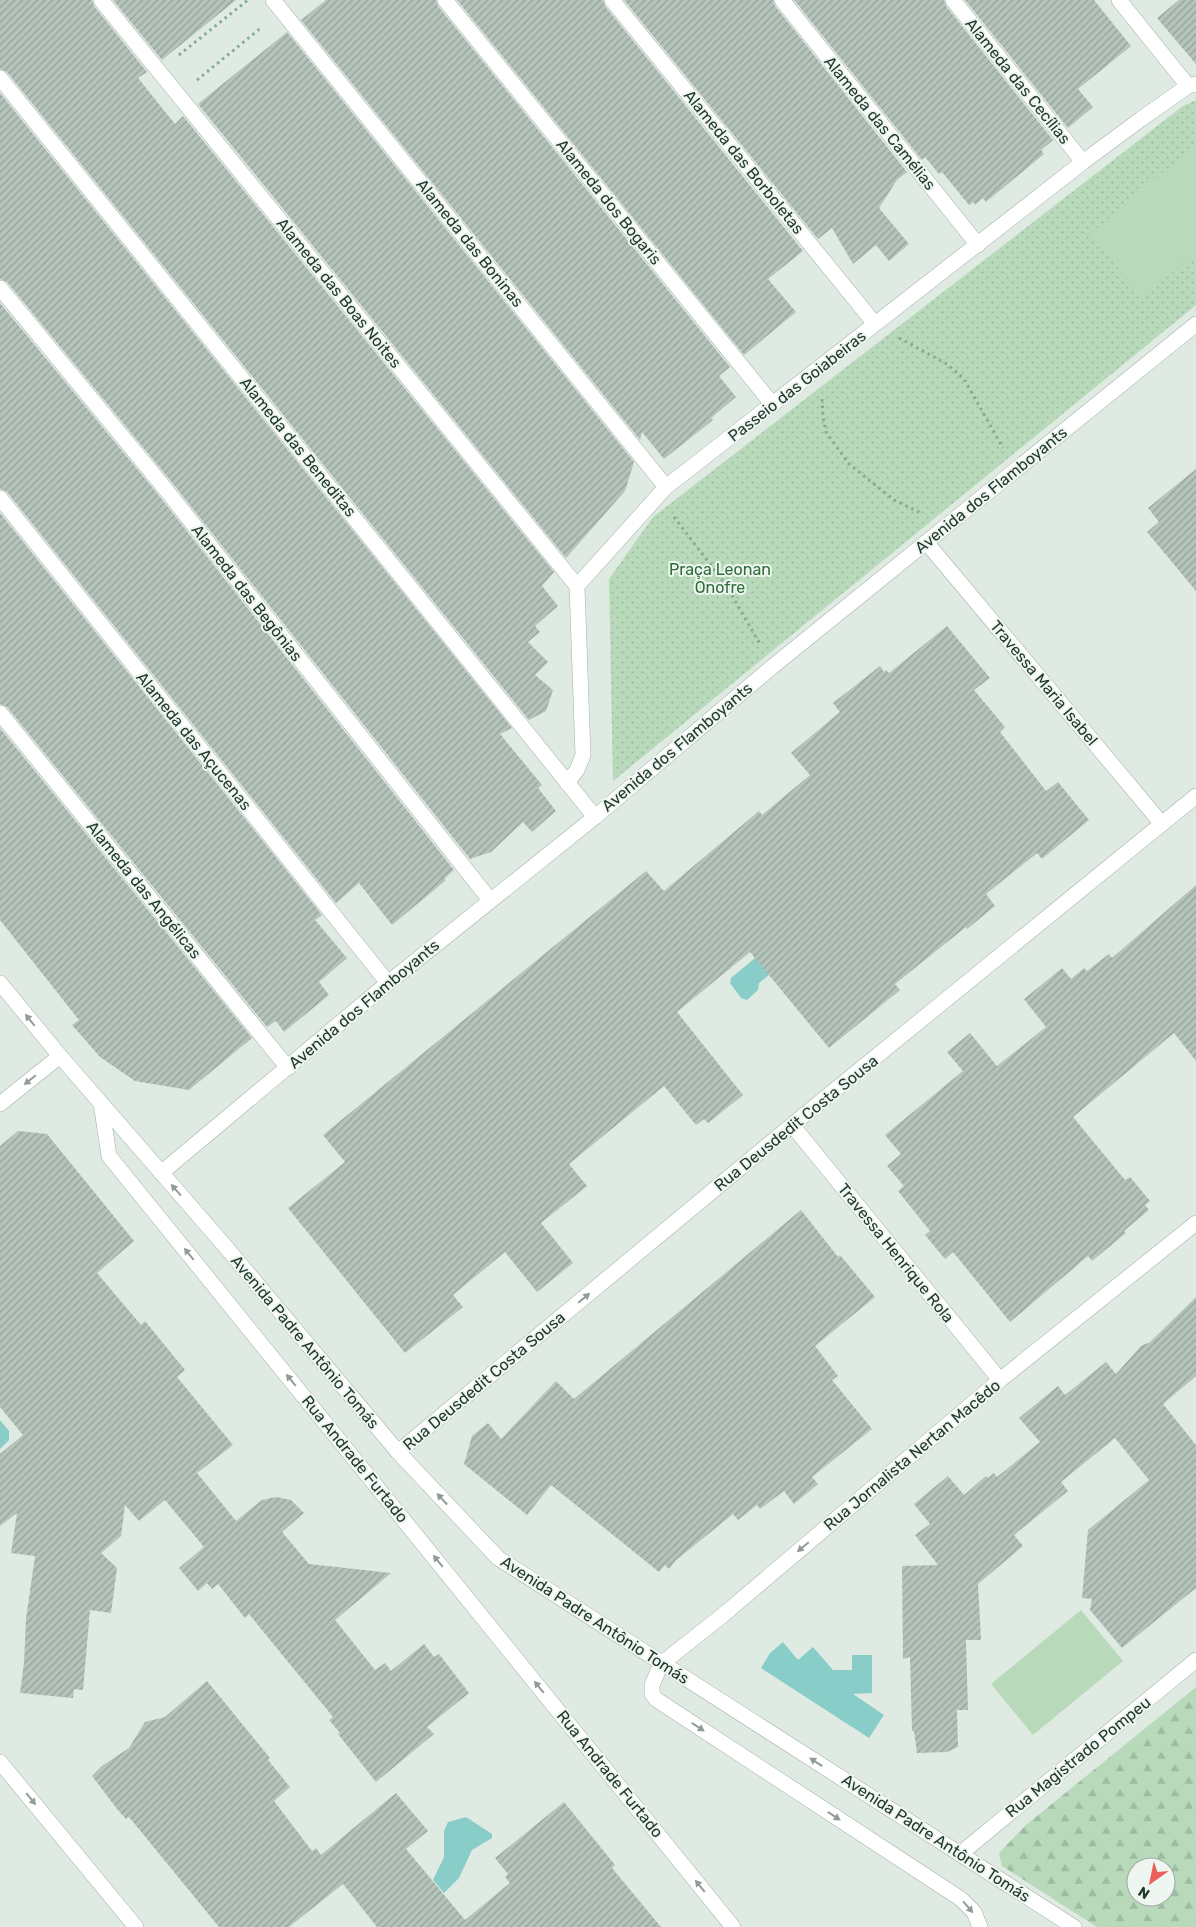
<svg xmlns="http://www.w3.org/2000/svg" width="1196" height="1927" viewBox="0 0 1196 1927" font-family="Rubik,sans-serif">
  <defs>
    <pattern id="grass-dots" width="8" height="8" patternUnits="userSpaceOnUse" patternTransform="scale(1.25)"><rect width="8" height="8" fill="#b8daba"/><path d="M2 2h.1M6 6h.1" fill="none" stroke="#9ebca0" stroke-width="1.8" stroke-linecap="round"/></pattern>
    <pattern id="forest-firs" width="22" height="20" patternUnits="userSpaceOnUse" patternTransform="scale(1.25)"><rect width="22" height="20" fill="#b8daba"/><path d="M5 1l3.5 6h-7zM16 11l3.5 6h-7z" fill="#9ebca0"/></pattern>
    <pattern id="building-hatch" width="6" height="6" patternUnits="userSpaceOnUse" patternTransform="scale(1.25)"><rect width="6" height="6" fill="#b5c4bb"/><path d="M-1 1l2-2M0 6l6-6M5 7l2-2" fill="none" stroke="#93a098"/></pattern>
  </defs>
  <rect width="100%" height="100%" fill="#dfeae3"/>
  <!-- grass -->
  <path fill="url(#grass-dots)" d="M1196,100v205l-583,476 -4,-202 44,-62 530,-411z"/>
  <!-- forest -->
  <path fill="url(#forest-firs)" fill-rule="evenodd" d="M1196,1687v240h-99l-95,-61 -3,-13 27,-28zM1136,1867h30v30h-30z"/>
  <!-- garden -->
  <path fill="#b8daba" d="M1191,149l5,7v97l-53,44 -53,-63z
    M1081,1610l42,51 -90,74 -42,-51z"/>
  <!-- water -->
  <path fill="#89cdc9" d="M755,958h6l9,10 -4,3 3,4 -10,8 -1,7 -11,10 -6,-2 -11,-15 1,-5z
    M0,1420l9,11v9l-9,9z
    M783,1642l15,18 15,-13 20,23h19v-15h20v38l-19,1 31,21 -15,23 -108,-70 9,-15z
    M466,1817l26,17v4l-20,12 -13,28 -15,15 -11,-13 11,-23v-26l4,-9z"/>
  <!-- building -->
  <path fill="url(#building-hatch)" d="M0,0h92l2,6 53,66 -9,6 37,46 8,-8 371,456 -12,14 16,20 -23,20 5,6 -12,10 20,20 -13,13 18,15 -7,21 -17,9 -522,-648 -7,-3z
    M113,0h123l-74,60z
    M326,0h110l2,6 292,361 -11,9 17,21 -25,21 2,2 -49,39 -22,-27 -2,8 -339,-420z
    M457,0h146l2,6 198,245 -35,28 28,33 -52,43z
    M624,0h149l2,6 132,166 -10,8 -18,28 30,36 -20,17 -13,-16 -23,19 -21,-36 -14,11z
    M794,0h150l2,6 107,134 -12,10 3,4 -58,48 -3,-4 -8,7 -1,-3 -5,3 -27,-33 -3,2 -14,-17 -3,3z
    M965,0h129l37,46 -53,43 15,18 -25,21z
    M1179,0h17v64l-39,-46z
    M287,32l347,430 -9,29 -59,67 -368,-454z
    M0,93l512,635 -12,6 42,51 -4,3 18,23 -24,21 -9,-10 -32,30 -21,7 -300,-379 -163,-198 -7,-3z
    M0,303l156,189 298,378 -9,8v3l-53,44 -33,-42 -23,20 -329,-411 -7,-3z
    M1196,469v122l-49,-59 12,-10 -11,-14z
    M0,513l322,402 -7,5 32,38 -28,24 10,13 -45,37 -8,-11 -9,6 -260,-320 -7,-3z
    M947,626l43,52 -16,12 31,37 -5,5 46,59 12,-9 31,38 -47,39 -5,-6 -51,41 9,12 -28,23 -1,-2 -71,57 5,6 -71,58 -79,-96 -73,60 66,83 -35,28 -4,-4 -8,6 -32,-39 -95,78 18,22 -46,37 32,40 -36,29 -32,-40 -52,43 10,12 -58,46 -117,-145 57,-46 -22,-27 323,-264 18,20 95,-80 3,4 48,-40 -19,-22 49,-41 -7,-9 47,-37 4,6 2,-2 3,3z
    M0,728l252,310 -63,52 -54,-9 -35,-24 -28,-32 7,-5 -79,-100z
    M1196,885v176l-22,-28 -101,84 52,63 5,-3 20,24 -5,4 4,5 -25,21 2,2 -34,28 -4,-5 -78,66 -57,-70 -8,7 -20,-24 5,-4 -32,-40 6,-5 -17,-20 14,-12 -16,-19 78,-64 -16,-19 23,-19 27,33 49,-39 -22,-28 38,-31 9,11 13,-11 3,3 22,-17 3,4z
    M18,1131l29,3 87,107 -37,32 44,52 4,-4 40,49 -8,7 56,68 -36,28 39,48 26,-21 14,-3 15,3 13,13 -22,19 27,32 82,9 -56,47 40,50 10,-7 6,8 33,-27 10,13 5,-3 30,39 -42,34 7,7 -58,48 -38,-48 2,-1 -11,-13 4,-3 -84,-103 -4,4 -27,-34 -6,5 -5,-6 -9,8 -19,-23 25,-21 -39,-47 -26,21 -14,-16 -4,31 -20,17 16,15 -6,45 -21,-3 -7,80 -9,-1 -1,9 -53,-5 4,-30 2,-44 9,-63 -24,-3 6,-40 -17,13v-72l23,-19 -23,-28v-261z
    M801,1210l37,47 2,-2 35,42 -60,49 23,30 -6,4 40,49 -60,48 6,7 -24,20 -10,-13 -24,18 -3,-4 -19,15 -5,-6 -58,47 -6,8 -4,-4 -6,7 -108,-87 -24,30 -63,-51 8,-28 16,-13 13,16 55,-58 18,18z
    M1196,1297v79l-33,28 33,41v143l-74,60 -32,-38 2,-11 -10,-1 6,-68 61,-50 -34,-42 -54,44 7,9 -54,44 9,11 -45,38 3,56h-15l2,70h-11l1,37 -11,5 -30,1 -3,-22h-2l-2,-74 -7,2 -1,-93 36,-1 -23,-30 15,-11 -16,-20 34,-28 16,19 22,-19 2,2 6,-5 3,4 43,-35 -21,-24 39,-32 7,9 41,-33 10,12 25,-28 9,-4z
    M207,1681l63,77 -2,2 22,27 -16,14 38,50 4,-3 5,7 75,-62 32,38 -22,18 59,71 45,-37 -5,-6 3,-3 -13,-16 69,-56 51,63 -3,3 49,59h-284l-34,-43 -54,43h-70l-90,-110 -3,2 -9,-10 -25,-33 10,-10 27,-18 16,-26 20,-5z"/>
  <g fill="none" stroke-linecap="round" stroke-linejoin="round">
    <defs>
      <path id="minor" d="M101,0l476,586
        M273,0l393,487
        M445,0l328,405
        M612,0l263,324
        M782,0l196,245
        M953,0l130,162
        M1119,0l69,86
        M0,78l595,739
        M0,288l163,198 327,414
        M0,498l388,485
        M926,542l236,282
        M0,713l288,355
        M567,783l10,-13 6,-15 -6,-169 89,-99 417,-325 58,-43 47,-33 8,-2
        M0,1104l60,-48
        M792,1125l208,255
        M161,1173l227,-190 207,-166 177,-150 424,-343
        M398,1452l394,-327 404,-329
        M661,1664l62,-49 277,-235 196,-157
        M960,1854l236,-194"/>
      <path id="tertiary" d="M0,983l60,73 165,190 173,206 100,106 576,369
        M101,1103l8,53 624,771
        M661,1664l-9,21v9l5,6 304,199 13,13 6,15
        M0,1762l136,165"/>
    </defs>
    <!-- minor casing -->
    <use href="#minor" stroke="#a2b1a9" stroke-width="16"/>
    <!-- tertiary casing -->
    <use href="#tertiary" stroke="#a2b1a9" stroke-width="16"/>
    <!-- path -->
    <path stroke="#81ac95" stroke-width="3" stroke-dasharray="2.5 4" stroke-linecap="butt" d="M179,55l69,-55
      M197,80l65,-53
      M899,338l48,26 17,15 39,69
      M822,399l1,18 3,15 23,32 45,36 27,13
      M674,517l52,68 34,59"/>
    <!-- minor -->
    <use href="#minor" stroke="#fff" stroke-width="15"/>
    <!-- tertiary -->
    <use href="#tertiary" stroke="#fff" stroke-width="15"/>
  </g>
  <!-- one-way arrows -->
  <defs><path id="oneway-solid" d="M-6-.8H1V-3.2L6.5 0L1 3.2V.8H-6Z" transform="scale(1.25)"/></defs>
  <g fill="#909c96">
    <use href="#oneway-solid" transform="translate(30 1020) rotate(-129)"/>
    <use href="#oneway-solid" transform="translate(30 1080) rotate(141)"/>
    <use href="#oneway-solid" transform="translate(176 1190) rotate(-131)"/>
    <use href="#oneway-solid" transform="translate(189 1254) rotate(-129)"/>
    <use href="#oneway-solid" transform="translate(584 1298) rotate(-40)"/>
    <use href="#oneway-solid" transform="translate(291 1380) rotate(-129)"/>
    <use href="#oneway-solid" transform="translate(442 1499) rotate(-133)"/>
    <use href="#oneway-solid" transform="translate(803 1547) rotate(140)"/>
    <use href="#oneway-solid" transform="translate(438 1561) rotate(-129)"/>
    <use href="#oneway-solid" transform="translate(539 1687) rotate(-129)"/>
    <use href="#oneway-solid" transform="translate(698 1727) rotate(33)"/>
    <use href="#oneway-solid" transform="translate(816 1762) rotate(-147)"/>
    <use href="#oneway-solid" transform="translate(31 1799) rotate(51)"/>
    <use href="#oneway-solid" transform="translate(834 1816) rotate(33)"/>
    <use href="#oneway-solid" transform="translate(700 1886) rotate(-129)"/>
    <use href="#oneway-solid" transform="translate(968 1907) rotate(49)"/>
  </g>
  <g text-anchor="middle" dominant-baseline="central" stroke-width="4" stroke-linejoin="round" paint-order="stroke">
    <!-- street labels -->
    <g font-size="16" fill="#21392d" stroke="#eff6f1">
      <text transform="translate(1018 81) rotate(51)">Alameda das Cecílias</text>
      <text transform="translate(880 123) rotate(51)">Alameda das Camélias</text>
      <text transform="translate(744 162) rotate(51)">Alameda das Borboletas</text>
      <text transform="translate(609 202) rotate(51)">Alameda dos Bogaris</text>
      <text transform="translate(470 243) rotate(51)">Alameda das Boninas</text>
      <text transform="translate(339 293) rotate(51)">Alameda das Boas Noites</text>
      <text transform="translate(797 386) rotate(-38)">Passeio das Goiabeiras</text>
      <text transform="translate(298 447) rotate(51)">Alameda das Beneditas</text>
      <text transform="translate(991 490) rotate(-39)">Avenida dos Flamboyants</text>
      <text transform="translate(247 593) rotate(52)">Alameda das Begônias</text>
      <text transform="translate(1044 683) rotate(50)">Travessa Maria Isabel</text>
      <text transform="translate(194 741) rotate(51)">Alameda das Açucenas</text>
      <text transform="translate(677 747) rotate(-40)">Avenida dos Flamboyants</text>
      <text transform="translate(144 890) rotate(51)">Alameda das Angélicas</text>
      <text transform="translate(364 1004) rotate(-40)">Avenida dos Flamboyants</text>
      <text transform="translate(796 1123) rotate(-39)">Rua Deusdedit Costa Sousa</text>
      <text transform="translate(896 1253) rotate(51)">Travessa Henrique Rola</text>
      <text transform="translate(305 1342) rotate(50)">Avenida Padre Antônio Tomás</text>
      <text transform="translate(484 1381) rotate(-40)">Rua Deusdedit Costa Sousa</text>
      <text transform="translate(912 1455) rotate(-40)">Rua Jornalista Nertan Macêdo</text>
      <text transform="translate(355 1459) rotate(51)">Rua Andrade Furtado</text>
      <text transform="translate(595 1620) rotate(33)">Avenida Padre Antônio Tomás</text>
      <text transform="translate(1078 1757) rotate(-39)">Rua Magistrado Pompeu</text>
      <text transform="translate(610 1774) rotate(51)">Rua Andrade Furtado</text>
      <text transform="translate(936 1838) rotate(33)">Avenida Padre Antônio Tomás</text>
    </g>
    <!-- park labels -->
    <g font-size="16" fill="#2d6d38" stroke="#eff6f1">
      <text x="720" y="569">Praça Leonan<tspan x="720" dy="18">Onofre</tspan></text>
    </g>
  </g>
  <!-- north arrow -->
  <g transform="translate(1151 1882) rotate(213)"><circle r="24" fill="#eff6f1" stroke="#9daaa3"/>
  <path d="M0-4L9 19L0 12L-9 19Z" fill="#eb605b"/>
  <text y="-8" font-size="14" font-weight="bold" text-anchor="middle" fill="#21392d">N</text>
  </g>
</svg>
